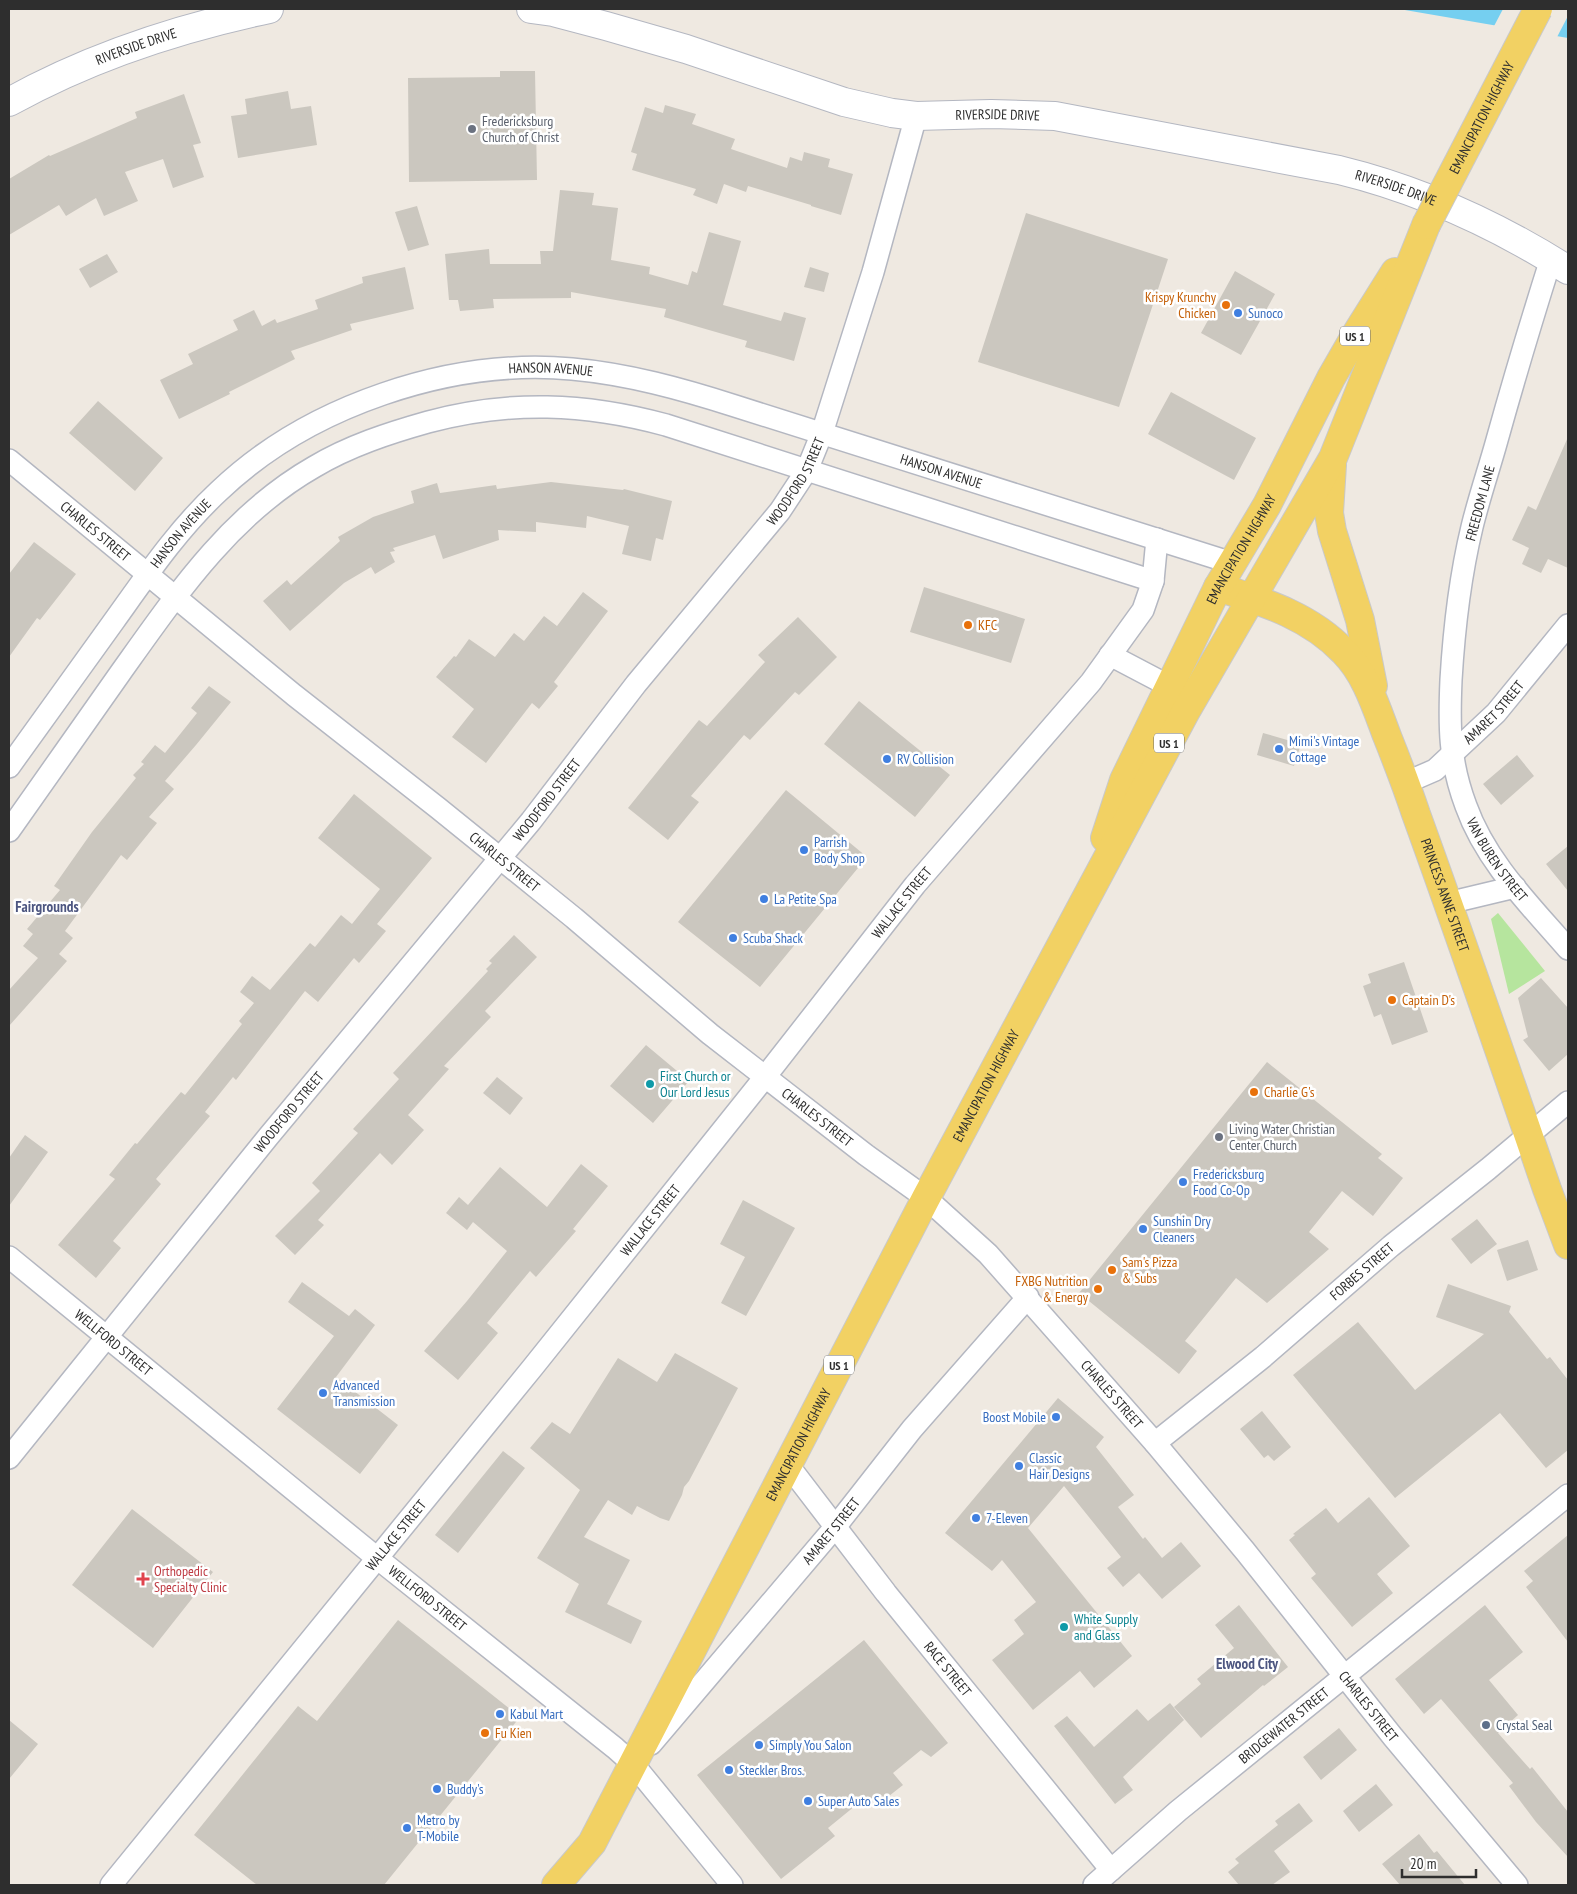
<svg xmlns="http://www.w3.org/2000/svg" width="1577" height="1894" viewBox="0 0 1577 1894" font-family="'PT Sans Narrow',sans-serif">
  <rect width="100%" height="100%" fill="#efe9e1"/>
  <!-- green -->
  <path fill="#b6e59e" d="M1498,913l47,58 -36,23 -18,-75z"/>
  <!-- water -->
  <path fill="#75cff0" d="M1399,9h169v29z"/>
  <!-- pier -->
  <path fill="#efe9e1" d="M1503,9h65v7l-12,23 -63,-11z"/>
  <!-- building -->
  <path fill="#cbc7bf" d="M500,71h35l2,109 -128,2 -1,-104 92,-1z
    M288,91l3,18 20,-3 6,39 -79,13 -7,-42 16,-2 -2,-15z
    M184,94l17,49 -8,2 11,32 -31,11 -10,-29 -38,13 13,29 -34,15 -8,-18 -30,18 -7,-11 -50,30v-56l40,-24 1,1 87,-38 -2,-6z
    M665,105l31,9 -4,10 43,15 -4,10 56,19 3,-11 12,4 2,-9 26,7 -2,8 25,7 -12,41 -30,-9v-1l-63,-19 -2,6 -22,-8 -7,20 -24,-9 3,-6 -64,-19 5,-16 -6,-2 14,-45 18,6z
    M560,190l34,3 -2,12 26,3 -7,52 39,7 -1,7 39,11 4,-14 5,2 12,-41 32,9 -18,64 58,16 3,-9 22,6 -12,43 -49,-14 2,-6 -83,-24 2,-8 -95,-17v6l-78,1 1,9 -34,3 -2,-11h-9l-4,-46 44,-5 1,15h51l-1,-13h13z
    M417,206l12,39 -21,6 -13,-39z
    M1026,213l142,46 -49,148 -141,-45z
    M107,254l11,18 -28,16 -11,-19z
    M405,267l9,42 -64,15 2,6 -61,21 4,8 -66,33 1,2 -51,25 -19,-39 33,-16 -5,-10 50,-24 -5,-10 21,-10 8,16 13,-7 2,4 41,-14 -3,-9 48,-17 -1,-6z
    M810,267l19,6 -5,19 -20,-5z
    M1235,271l40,23 -34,61 -40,-22z
    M1171,392l85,46 -22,42 -86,-46z
    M98,401l65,57 -28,33 -66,-58z
    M1568,437v131l-20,-9 -7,14 -19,-9 7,-16 -17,-8 16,-34 8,4z
    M551,482l72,8 1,-1 48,12 -9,39 -7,-2 -5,23 -29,-7 7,-28 -42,-10 -1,12 -50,-6v10l-38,-2 1,10 -56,19 -8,-24 -42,13 2,3 -5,1 5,10 -20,12 -4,-7 -27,16 -54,48 -27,-30 24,-21 4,5 49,-44 -2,-4 35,-20 41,-14 -3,-12 26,-8 3,10 56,-8 1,4z
    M34,542l42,32 -36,46 -3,-2 -28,39v-83z
    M924,587l101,32 -14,44 -101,-31z
    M583,592l25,19 -54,71 4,4 -19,23 -7,-6 -46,60 -34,-26 22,-28 -38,-32 18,-21 2,1 13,-18 26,18 19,-24 10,8 20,-25 13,10z
    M798,617l39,40 -38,38 -4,-3 -45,48 -6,-5 -53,61 8,6 -31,38 -40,-32 71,-88 8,6 58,-64 -7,-7z
    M209,686l22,16 -35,43 -31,36 9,8 -25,28 8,6 -30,37 -6,-5 -56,76 8,7 -14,16 8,7 -58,65v-36l29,-32 -15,-12 10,-12 -6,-5 33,-39 -6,-4 38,-54 44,-54 -3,-3 11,-11 -3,-2 14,-17 10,8 32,-40 -6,-5z
    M859,701l91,74 -35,42 -91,-73z
    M1263,733l38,11 -7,22 -37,-11z
    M1517,755l17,21 -33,29 -18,-21z
    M786,790l81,67 -107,130 -82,-65z
    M354,794l78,64 -55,66 9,7 -27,32 -5,-5 -36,44 -13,-11 -69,89 -3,-3 -28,35 5,4 -54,63 5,5 -48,57 8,7 -25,30 -38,-33 57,-66 -6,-4 26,-32 2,1 44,-52 4,3 57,-71 -3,-3 15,-18 -14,-11 12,-16 18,14 40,-47 5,4 26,-32 11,9 28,-35 -62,-51z
    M1568,846v45l-22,-27z
    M514,935l23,22 -52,54 6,6 -47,49 5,3 -41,46 16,15 -32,35 -12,-12 -62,67 6,5 -29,30 -20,-19 45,-45 -8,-8 46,-50 -5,-4 46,-50 -6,-6 95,-102 -2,-2 6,-6 -3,-2z
    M1404,962l24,70 -36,13 -11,-31 -7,3 -11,-31 8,-3 -3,-9z
    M1541,978l27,30v46l-19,17 -26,-31 5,-3 -10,-39z
    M646,1045l43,36 -36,42 -43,-37z
    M1267,1062l115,92 -4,4 25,20 -30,38 -31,-25 -33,41 20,17 -62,54 -31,-25 -51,63 12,10 -18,23 -100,-81z
    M497,1077l26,21 -13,17 -27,-22z
    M25,1135l23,17 -39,54v-48z
    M581,1164l27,22 -35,43 3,2 -40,46 -6,-6 -43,52 11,10 -40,47 -34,-29 43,-50 40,-50 -34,-29 -6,8 -21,-17 13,-16 9,8 32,-38 47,40z
    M743,1200l52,28 -49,88 -25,-13 24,-46 -25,-13z
    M1477,1219l20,25 -26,20 -20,-25z
    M1528,1240l10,30 -31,11 -10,-31z
    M302,1282l47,34 6,-7 20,16 -39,52 62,48 -38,49 -83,-65 57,-73 -46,-34z
    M1448,1284l63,22 -2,6 38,47 3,-2 18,23v70l-22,18 -46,-55 -105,85 -102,-123 65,-53 57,68 69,-56 -48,-17z
    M675,1353l63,35 -49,93 -5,6 -2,8 -13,26 -9,-3 -23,-12 -5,9 -24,-15 -24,37 46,23 -23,44 35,17 -11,23 -66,-32 14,-28 -42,-26 43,-68 -50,-42 22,-26 18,12 48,-76 39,24z
    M1058,1398l46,39 -8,10 38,48 -16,12 25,32 2,-2 17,21 19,-16 20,24 -39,33 -23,-26 -16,14 -16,-19 14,-11 -57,-71 -36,42 104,128 -38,32 -14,-17 -47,39 -41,-50 32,-26 -10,-14 22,-18 -34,-42 -10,11 -47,-38z
    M1262,1411l29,36 -17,14 -6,-6 -4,3 -24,-29z
    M503,1451l22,17 -67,85 -23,-18z
    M1369,1497l41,49 -33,28 16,19 -41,34 -41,-49 5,-4 -27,-34 6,-5 -2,-1 33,-26 12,15z
    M132,1509l81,63 -60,76 -81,-63z
    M1568,1535v107l-42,-55 7,-6 -9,-10z
    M1239,1605l49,62 -24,19 -1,-1 -62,53 -27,-31 27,-23 -4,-5 37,-31 -19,-23z
    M1485,1605l38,47 -34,28 29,35 -20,18 32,36 2,-2 36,45v45l-32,-35 -27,-36 4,-3 -72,-84 -17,15 -29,-35z
    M398,1620l122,97 -136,168h-127l-63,-50 104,-129 19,15z
    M864,1640l84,103 -17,14 -10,-7 -28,23 10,12 -28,22 -9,-10 -38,31 7,8 -54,43 -84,-104z
    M1170,1703l14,17 -61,57 10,13 -18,14 -61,-78 13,-10 27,31 43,-38 11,12z
    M9,1720l29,24 -29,35z
    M1339,1728l18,22 -36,30 -18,-23z
    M1376,1784l17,21 -34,27 -16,-21z
    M1299,1803l14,18 -39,30 16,21 -18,13h-33l-11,-13 11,-9 -4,-4 43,-34 -3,-4z
    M1419,1834l15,19 3,-2 28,34h-65l-18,-21z"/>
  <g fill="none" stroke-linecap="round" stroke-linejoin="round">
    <defs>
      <g id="minor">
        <path id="s1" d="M1551,259c-19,60 -37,120 -54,181 -8,29 -18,58 -25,87 -12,50 -18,102 -21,153 -2,46 -2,81 15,126 20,56 64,99 102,143"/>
        <path id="s2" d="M9,460l285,235 144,113 136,110 136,116 156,121 60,43 62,56 167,189 90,108 148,186 124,148"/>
        <path d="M1110,655l59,31"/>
        <path id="s3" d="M9,767c35,-49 70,-97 105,-146 33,-46 64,-92 105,-130 89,-85 231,-133 353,-122 56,5 110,20 163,37l497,157"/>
        <path id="s4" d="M1405,783l30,-13 61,-57 72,-88"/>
        <path d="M9,831c37,-53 75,-106 112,-159 55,-77 109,-157 193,-205 35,-21 75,-34 114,-45 82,-22 157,-19 238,3l487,156"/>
        <path d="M1448,903l67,-16"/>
        <path id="s5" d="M9,1257l368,301 238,190 19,17 98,120"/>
        <path id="s6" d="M1155,1443l108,-86 128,-111 97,-77 80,-67"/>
        <path id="s7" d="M9,1458l259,-321 263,-316 105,-137 144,-173 27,-41 15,-37 51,-161 43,-156"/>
        <path id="s8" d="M788,1465l98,128 225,277"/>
        <path id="s9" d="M651,1744l185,-218 76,-97 116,-132"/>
        <path id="s10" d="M111,1885l422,-518 232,-290 150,-192 176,-203 52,-72 10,-29 4,-42"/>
        <path id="s11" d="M1094,1885l84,-74 390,-316"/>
      </g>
      <g id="tertiary">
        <path id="s12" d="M531,9l22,3 53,14 80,23 158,53 48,11 24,3 75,-2 64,2 284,54c82,20 158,55 229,100"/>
        <path id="s13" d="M9,102c81,-45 170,-74 260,-93"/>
      </g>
      <g id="primary">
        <path d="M1332,465l-3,48 3,18 28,89 13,66"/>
        <path id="s14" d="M1218,587c46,15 92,29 126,65 22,22 32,55 43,84 10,25 20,51 29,78 45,124 88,250 131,375l21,56"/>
        <path id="s15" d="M1105,838l19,-58 94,-193 49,-82 64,-127 27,-47 37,-59"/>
        <path id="s16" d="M556,1885l36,-42 334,-645 260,-487 147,-253 93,-233"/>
      </g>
    </defs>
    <!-- minor casing -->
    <use href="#minor" stroke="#b4b7c1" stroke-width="24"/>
    <!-- tertiary casing -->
    <use href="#tertiary" stroke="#b4b7c1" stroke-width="30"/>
    <!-- primary casing -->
    <use href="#primary" stroke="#c9c9c9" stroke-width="30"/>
    <!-- minor -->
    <use href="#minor" stroke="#fff" stroke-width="21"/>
    <!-- tertiary -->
    <use href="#tertiary" stroke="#fff" stroke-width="28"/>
    <!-- primary -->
    <use href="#primary" stroke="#f2d163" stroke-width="28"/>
    <defs>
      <g id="primary-bridge">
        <path id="s17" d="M1426,225l112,-216"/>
      </g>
    </defs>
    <!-- primary-bridge casing -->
    <use href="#primary-bridge" stroke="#c9c9c9" stroke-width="30" stroke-linecap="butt"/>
    <!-- primary-bridge -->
    <use href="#primary-bridge" stroke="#f2d163" stroke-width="28"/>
  </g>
  <!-- markers -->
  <g fill="#6b7280" stroke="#fff" stroke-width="2">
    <circle cx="472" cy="129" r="5"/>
    <circle cx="1219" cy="1137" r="5"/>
  </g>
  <g fill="#e8710a" stroke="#fff" stroke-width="2">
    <circle cx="1226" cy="305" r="5"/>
    <circle cx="968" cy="625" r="5"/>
    <circle cx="1392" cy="1000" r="5"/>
    <circle cx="1254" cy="1092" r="5"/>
    <circle cx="1112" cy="1270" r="5"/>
    <circle cx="1098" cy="1289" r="5"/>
    <circle cx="485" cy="1733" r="5"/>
  </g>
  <g fill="#3f7fe0" stroke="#fff" stroke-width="2">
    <circle cx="1238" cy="313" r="5"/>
    <circle cx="1279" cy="749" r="5"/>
    <circle cx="887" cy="759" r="5"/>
    <circle cx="804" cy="850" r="5"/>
    <circle cx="764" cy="899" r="5"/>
    <circle cx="733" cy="938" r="5"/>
    <circle cx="1183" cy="1182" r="5"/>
    <circle cx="1143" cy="1229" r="5"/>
    <circle cx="323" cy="1393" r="5"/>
    <circle cx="1056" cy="1417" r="5"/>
    <circle cx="1019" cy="1466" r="5"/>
    <circle cx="976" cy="1518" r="5"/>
    <circle cx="500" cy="1714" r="5"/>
    <circle cx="759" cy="1745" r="5"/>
    <circle cx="729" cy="1770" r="5"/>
    <circle cx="437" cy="1789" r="5"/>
    <circle cx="808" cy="1801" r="5"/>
    <circle cx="407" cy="1828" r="5"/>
  </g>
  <g fill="#0f9aa8" stroke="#fff" stroke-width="2">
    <circle cx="650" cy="1084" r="5"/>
    <circle cx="1064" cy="1627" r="5"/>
  </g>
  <path fill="#e0444e" stroke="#fff" stroke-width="2" d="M140.5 1571.5h5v5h5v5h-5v5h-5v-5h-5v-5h5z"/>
  <circle fill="#5c6f8a" stroke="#fff" stroke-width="2" cx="1486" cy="1725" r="5"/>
  <g text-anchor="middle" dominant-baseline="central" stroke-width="5" stroke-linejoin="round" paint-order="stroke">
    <!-- shield labels -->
    <g fill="#fff" stroke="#6d6d6d" stroke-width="1">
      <rect x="1340" y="326.5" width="30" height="19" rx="4"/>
      <rect x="1154" y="733.5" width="30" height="19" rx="4"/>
      <rect x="824" y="1355.5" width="30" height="19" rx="4"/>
    </g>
    <g font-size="12" font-weight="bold" fill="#2e2e2e">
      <text x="1355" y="336">US 1</text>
      <text x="1169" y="743">US 1</text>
      <text x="839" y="1365">US 1</text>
    </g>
    <!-- street labels -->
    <g font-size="14" fill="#2e2e2e" stroke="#fff">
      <text stroke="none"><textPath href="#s13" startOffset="139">RIVERSIDE DRIVE</textPath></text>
      <text stroke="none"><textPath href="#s12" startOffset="482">RIVERSIDE DRIVE</textPath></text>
      <text stroke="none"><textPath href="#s17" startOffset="121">EMANCIPATION HIGHWAY</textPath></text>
      <text stroke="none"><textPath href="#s12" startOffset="888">RIVERSIDE DRIVE</textPath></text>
      <text stroke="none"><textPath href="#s3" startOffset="710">HANSON AVENUE</textPath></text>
      <text stroke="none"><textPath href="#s3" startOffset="1115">HANSON AVENUE</textPath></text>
      <text stroke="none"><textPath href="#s7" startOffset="1255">WOODFORD STREET</textPath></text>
      <text transform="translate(1480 503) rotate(-75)">FREEDOM LANE</text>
      <text stroke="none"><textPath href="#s2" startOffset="112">CHARLES STREET</textPath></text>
      <text stroke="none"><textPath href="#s3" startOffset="290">HANSON AVENUE</textPath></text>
      <text stroke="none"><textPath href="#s15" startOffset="320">EMANCIPATION HIGHWAY</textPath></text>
      <text stroke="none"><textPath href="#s4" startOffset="115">AMARET STREET</textPath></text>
      <text stroke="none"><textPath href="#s7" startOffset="850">WOODFORD STREET</textPath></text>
      <text stroke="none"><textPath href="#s1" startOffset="624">VAN BUREN STREET</textPath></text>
      <text stroke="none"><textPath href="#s2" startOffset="638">CHARLES STREET</textPath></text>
      <text stroke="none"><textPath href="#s14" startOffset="408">PRINCESS ANNE STREET</textPath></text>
      <text stroke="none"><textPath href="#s10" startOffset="1261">WALLACE STREET</textPath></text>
      <text stroke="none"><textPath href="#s16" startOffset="909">EMANCIPATION HIGHWAY</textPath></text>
      <text stroke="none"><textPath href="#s7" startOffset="445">WOODFORD STREET</textPath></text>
      <text stroke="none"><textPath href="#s2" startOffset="1042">CHARLES STREET</textPath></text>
      <text stroke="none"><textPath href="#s10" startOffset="856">WALLACE STREET</textPath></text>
      <text stroke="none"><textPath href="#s6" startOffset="269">FORBES STREET</textPath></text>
      <text stroke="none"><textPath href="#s5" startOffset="135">WELLFORD STREET</textPath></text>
      <text stroke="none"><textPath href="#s2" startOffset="1448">CHARLES STREET</textPath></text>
      <text stroke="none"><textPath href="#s16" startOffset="504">EMANCIPATION HIGHWAY</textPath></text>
      <text stroke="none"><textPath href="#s9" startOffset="279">AMARET STREET</textPath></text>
      <text stroke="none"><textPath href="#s10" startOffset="451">WALLACE STREET</textPath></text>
      <text stroke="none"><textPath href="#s5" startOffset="540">WELLFORD STREET</textPath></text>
      <text stroke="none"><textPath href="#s8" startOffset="259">RACE STREET</textPath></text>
      <text stroke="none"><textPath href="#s2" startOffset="1852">CHARLES STREET</textPath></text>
      <text stroke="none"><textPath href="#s11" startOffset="248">BRIDGEWATER STREET</textPath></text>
    </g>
    <!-- worship labels -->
    <g font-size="14" fill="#5b616d" stroke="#fff" text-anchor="start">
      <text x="482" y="121">Fredericksburg<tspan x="482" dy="16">Church of Christ</tspan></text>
      <text x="1229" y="1129">Living Water Christian<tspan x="1229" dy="16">Center Church</tspan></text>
    </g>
    <!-- food labels -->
    <g font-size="14" fill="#c56008" stroke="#fff" text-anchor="start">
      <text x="1216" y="297" text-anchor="end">Krispy Krunchy<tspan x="1216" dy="16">Chicken</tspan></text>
      <text x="978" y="625">KFC</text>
      <text x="1402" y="1000">Captain D's</text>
      <text x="1264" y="1092">Charlie G's</text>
      <text x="1122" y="1262">Sam's Pizza<tspan x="1122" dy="16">&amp; Subs</tspan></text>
      <text x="1088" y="1281" text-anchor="end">FXBG Nutrition<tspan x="1088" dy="16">&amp; Energy</tspan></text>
      <text x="495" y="1733">Fu Kien</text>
    </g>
    <!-- shop labels -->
    <g font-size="14" fill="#366cbe" stroke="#fff" text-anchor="start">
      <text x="1248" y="313">Sunoco</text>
      <text x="1289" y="741">Mimi's Vintage<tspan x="1289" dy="16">Cottage</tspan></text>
      <text x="897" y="759">RV Collision</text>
      <text x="814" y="842">Parrish<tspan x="814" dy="16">Body Shop</tspan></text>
      <text x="774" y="899">La Petite Spa</text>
      <text x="743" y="938">Scuba Shack</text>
      <text x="1193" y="1174">Fredericksburg<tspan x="1193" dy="16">Food Co-Op</tspan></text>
      <text x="1153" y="1221">Sunshin Dry<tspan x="1153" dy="16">Cleaners</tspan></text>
      <text x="333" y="1385">Advanced<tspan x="333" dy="16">Transmission</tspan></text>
      <text x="1046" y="1417" text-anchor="end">Boost Mobile</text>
      <text x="1029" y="1458">Classic<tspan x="1029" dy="16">Hair Designs</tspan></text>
      <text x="986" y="1518">7-Eleven</text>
      <text x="510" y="1714">Kabul Mart</text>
      <text x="769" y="1745">Simply You Salon</text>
      <text x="739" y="1770">Steckler Bros.</text>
      <text x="447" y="1789">Buddy's</text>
      <text x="818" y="1801">Super Auto Sales</text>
      <text x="417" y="1820">Metro by<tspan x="417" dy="16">T-Mobile</tspan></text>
    </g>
    <!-- culture labels -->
    <g font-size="14" fill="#0d838f" stroke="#fff" text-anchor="start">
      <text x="660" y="1076">First Church or<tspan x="660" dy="16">Our Lord Jesus</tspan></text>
      <text x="1074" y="1619">White Supply<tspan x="1074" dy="16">and Glass</tspan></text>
    </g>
    <!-- health labels -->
    <g font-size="14" fill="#be3a42" stroke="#fff" text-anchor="start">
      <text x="154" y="1571">Orthopedic<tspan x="154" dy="16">Specialty Clinic</tspan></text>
    </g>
    <!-- service labels -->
    <g font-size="14" fill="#4e5e75" stroke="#fff" text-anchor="start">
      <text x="1496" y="1725">Crystal Seal</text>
    </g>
    <!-- neighbourhood labels -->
    <g font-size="15" font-weight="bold" fill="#4d5680" stroke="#fff">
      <text x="47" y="906">Fairgrounds</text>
      <text x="1247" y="1663">Elwood City</text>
    </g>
  </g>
  <!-- border -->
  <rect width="1577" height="1894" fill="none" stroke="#2e2e2e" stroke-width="20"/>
  <!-- scale -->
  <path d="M1402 1869v8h74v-8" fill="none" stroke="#2e2e2e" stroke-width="2.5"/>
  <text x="1410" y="1869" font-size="15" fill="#2e2e2e" stroke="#ffffff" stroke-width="4" paint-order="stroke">20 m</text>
</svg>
